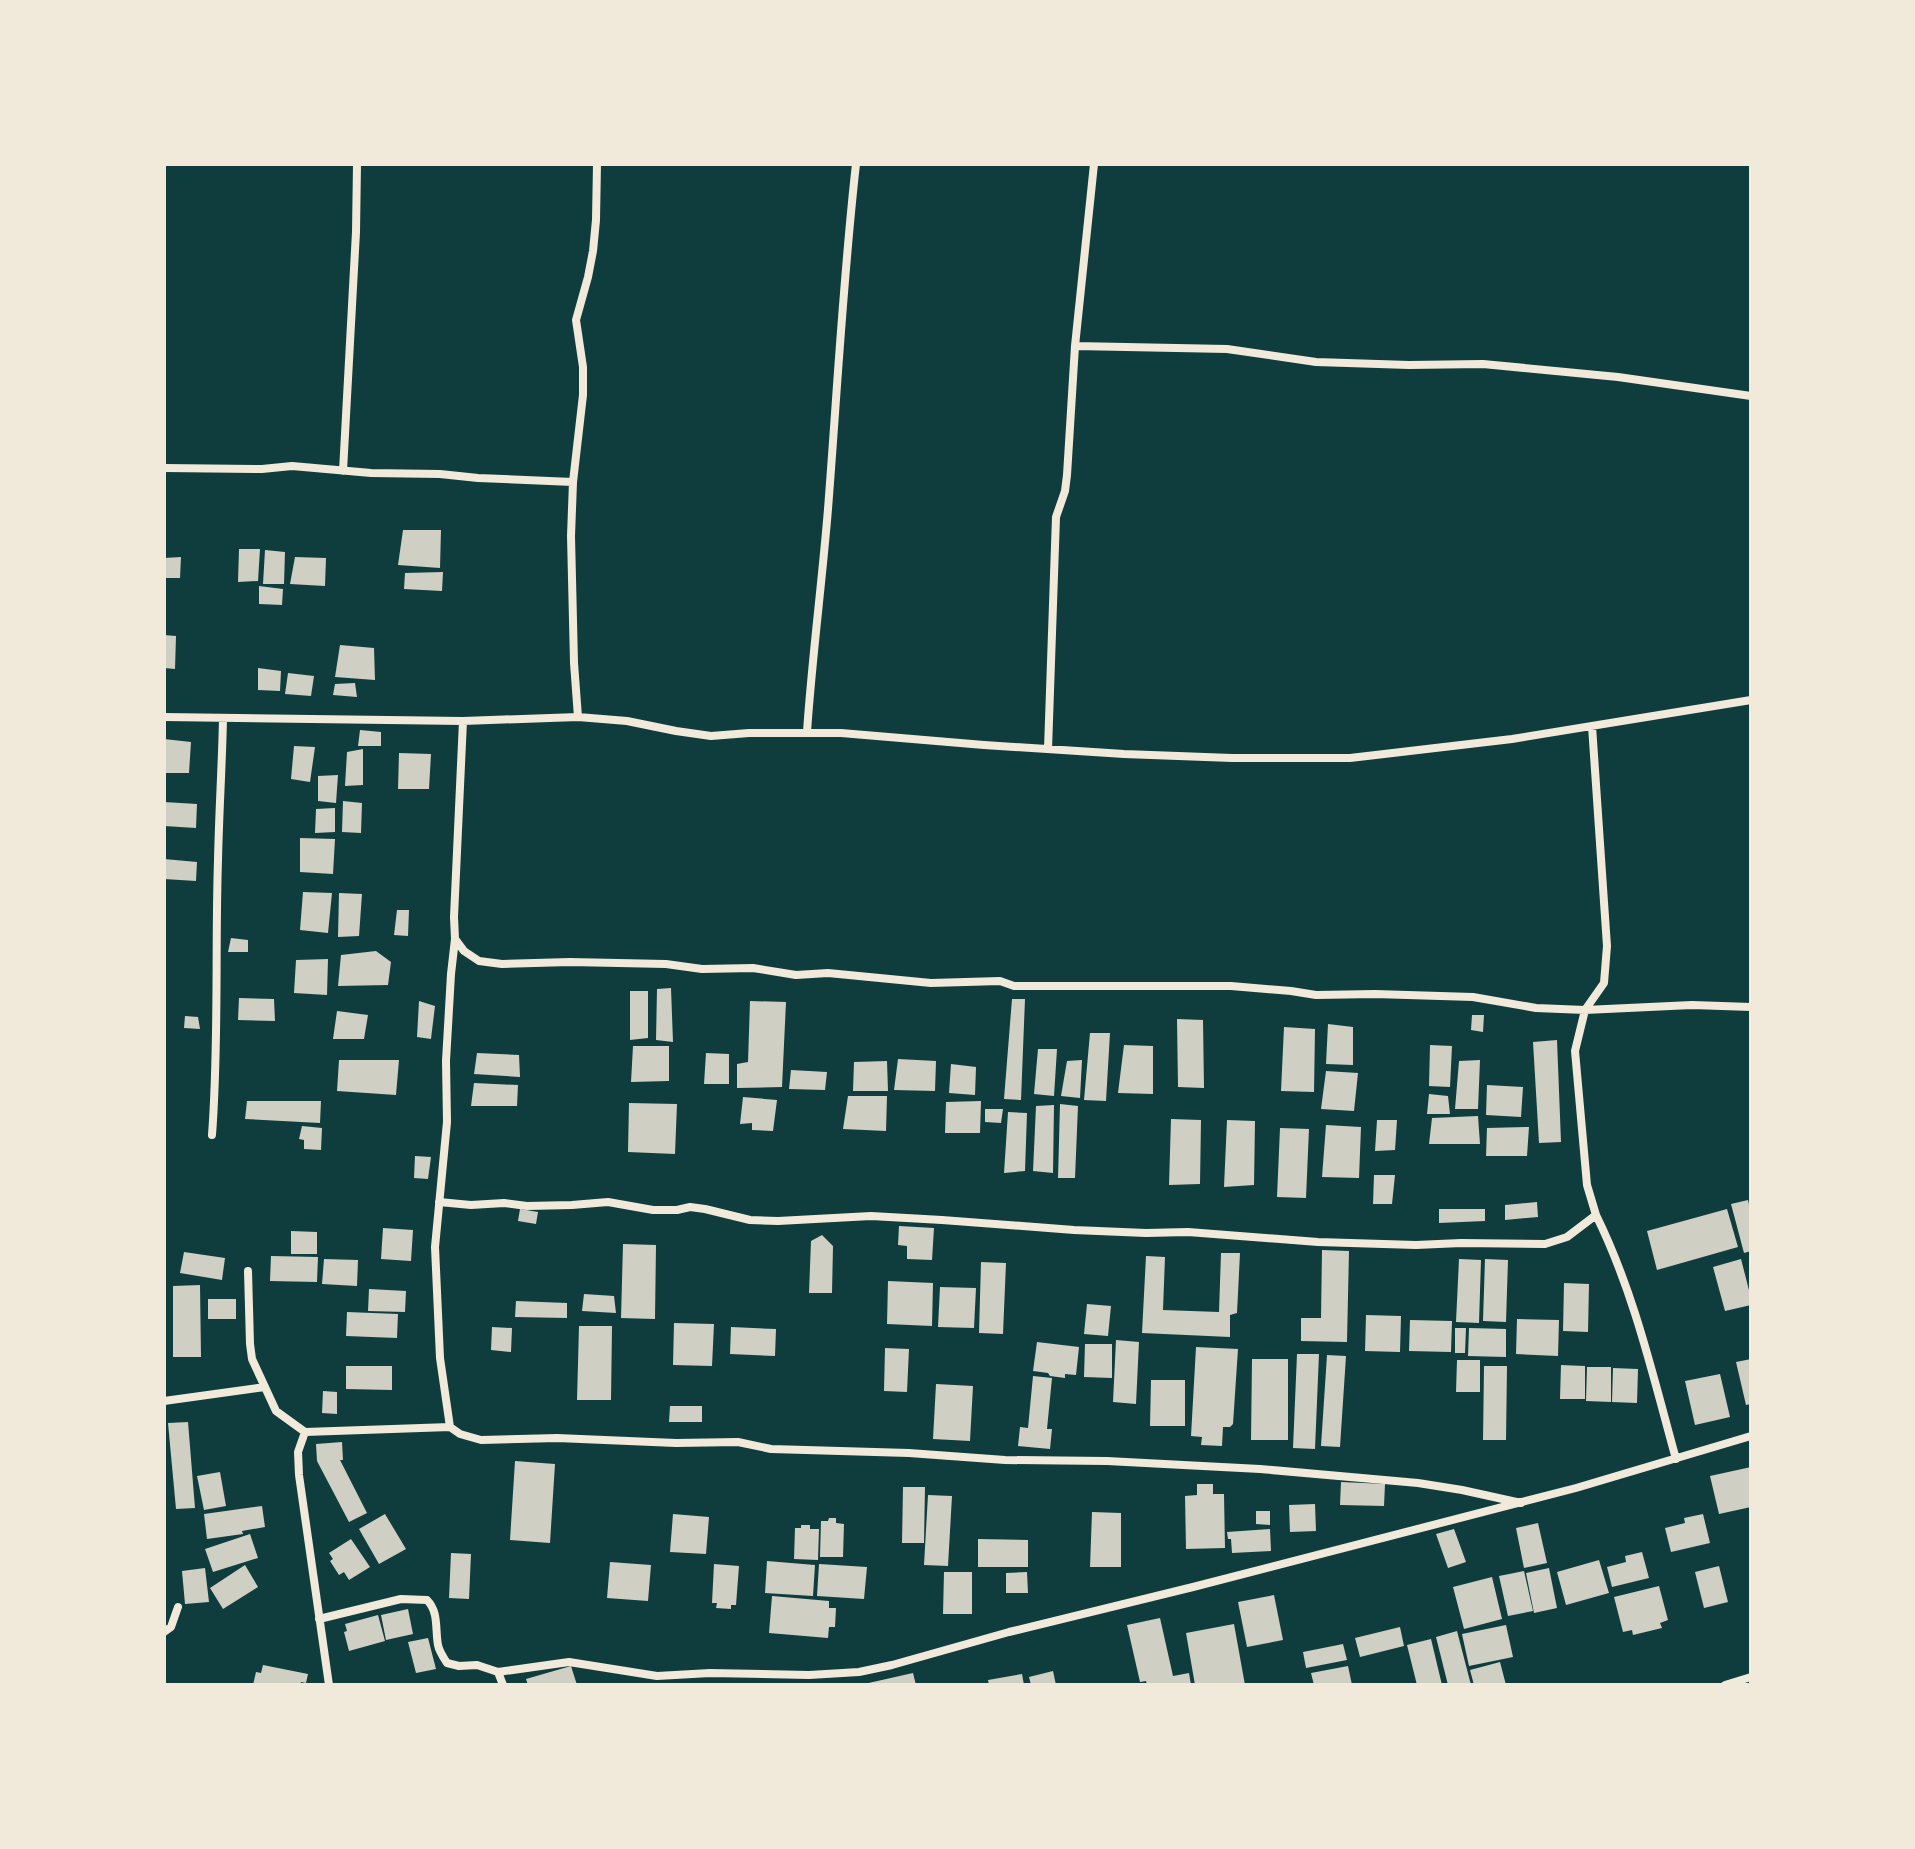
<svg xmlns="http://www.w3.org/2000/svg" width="1915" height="1849" viewBox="0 0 1915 1849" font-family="Arial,sans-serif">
  <rect width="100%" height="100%" fill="#0f3d3e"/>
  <!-- building -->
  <path fill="#cfcfc3" d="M403,530h38l-1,38 -42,-3z
    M239,549h21l-2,32 -20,1z
    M265,550l20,2 -1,32h-21z
    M181,557l-1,21h-16v-20z
    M295,557l31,1 -1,28 -35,-2z
    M443,572l-1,19 -38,-2 1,-16z
    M259,586l24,3 -1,16 -23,-1z
    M164,635l12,1 -1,33 -11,-1z
    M340,645l34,3 1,32 -40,-3z
    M258,668l23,3 -1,20 -22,-1z
    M288,673l26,3 -3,20 -26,-2z
    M355,683l2,14 -24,-2 2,-11z
    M360,730l21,2v14h-23z
    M164,739l27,3 -2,31h-25z
    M294,746l21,1 -5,35 -19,-3z
    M363,749v36l-18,1 2,-34z
    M399,753l32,1 -2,35h-31z
    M338,775l-2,28 -18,-2v-25z
    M343,801l19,2 -1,30 -19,-1z
    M164,802l33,2 -1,24 -32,-2z
    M335,808v24l-20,1 1,-24z
    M300,838l35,1 -2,35 -33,-2z
    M164,859l33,3 -1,19 -32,-2z
    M303,892l29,1 -4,40 -28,-3z
    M339,893l23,1 -3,42 -21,1z
    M397,910h12l-1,26 -14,-1z
    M231,938l17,2v12h-20z
    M376,951l15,11 -3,23 -50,1 3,-31z
    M328,959l-1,36 -33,-2 2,-33z
    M671,988l2,54 -17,-2 1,-51z
    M630,991h18v47l-18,2z
    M239,998l35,1 1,22 -37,-1z
    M1012,999h13l-4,101 -17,-1z
    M419,1001l16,5 -4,33 -14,-2z
    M750,1001l36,1 -4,85 -45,1v-24l11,-2z
    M337,1011l31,4 -4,24h-31z
    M1472,1015h12l-1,17 -12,-2z
    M185,1016l13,1 2,12 -16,-1z
    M1177,1019l26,1 1,68 -26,-1z
    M1328,1024l25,3v38l-27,-1z
    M1284,1027l31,2 -1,63 -33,-1z
    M1090,1033h20l-4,68 -22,-1z
    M1557,1040l4,102 -22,1 -6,-101z
    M1124,1045l29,1v48l-35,-1z
    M1430,1045l22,1 -2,41 -21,-1z
    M633,1046h36v35l-38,1z
    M1038,1049h19l-3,47 -20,-2z
    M477,1053l42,2 1,22 -46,-3z
    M706,1053l23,1v30h-25z
    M898,1059l38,2 -1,30 -41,-1z
    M339,1060h60l-3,35 -59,-4z
    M1082,1060l-2,38 -19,-2 6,-35z
    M1480,1060l-2,49h-23l4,-48z
    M887,1061l1,30h-35l1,-29z
    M951,1064l25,3 -1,28 -26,-2z
    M791,1070l36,2 -2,18 -36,-1z
    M1326,1071l32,2 -4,38 -33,-2z
    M474,1083l44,2 -1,21h-46z
    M1487,1085l36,2 -2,30 -35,-2z
    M1429,1094l19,2 2,18h-23z
    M848,1096h39l-1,35 -43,-2z
    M743,1097l34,3 -4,31 -21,-1v-7l-12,1z
    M247,1101h74l-1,22 -75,-4z
    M981,1101l-1,32h-35l1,-31z
    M629,1103l48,1 -2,50 -47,-2z
    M1060,1104l18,2 -3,72h-17z
    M1054,1105l-1,68 -20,-2 3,-65z
    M985,1109h18l-2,14 -16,-1z
    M1008,1112l19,1 -2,58 -21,2z
    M1478,1116l2,28h-51l3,-26z
    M1171,1119l30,1 -1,64 -31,1z
    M1227,1120l28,1 -1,64 -30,2z
    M1377,1120h20l-2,30 -20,1z
    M1326,1125l35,2 -2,51 -37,-1z
    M302,1126l20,2 -1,22 -17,-1v-9l-5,-1z
    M1529,1127l-2,29h-41l1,-28z
    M1280,1128l29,1 -3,69 -29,-1z
    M415,1156l16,1 -3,22 -14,-1z
    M1374,1175h21l-3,29h-19z
    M1748,1200l3,13v38l-7,2 -13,-49z
    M1537,1202l1,15 -33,3v-15z
    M520,1209l18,3 -2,12 -18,-3z
    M1439,1209h46v12l-46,2z
    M1727,1209l11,38 -81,23 -10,-39z
    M899,1226l35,2 -2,32 -25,-1v-13l-9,-1z
    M383,1228l30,2 -2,31 -30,-2z
    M291,1231l26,1v22h-26z
    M822,1235l11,11 -1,47h-23l2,-52z
    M623,1244l33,1 -1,74 -34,-1z
    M1322,1250l27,1 -2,91 -46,-1v-23h20z
    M184,1252l41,6 -3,22 -42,-7z
    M1221,1253h19l-3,60 -7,2v22l-88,-4 4,-77 19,1 -2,53 56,2z
    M271,1256l47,1 -1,25 -47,-1z
    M324,1259l34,1 -1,26 -35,-2z
    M1459,1259l22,1 -2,63 -23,-1z
    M1485,1259l23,1 -2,62 -23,-1z
    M1741,1259l10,39v7l-26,6 -12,-44z
    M981,1262l25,1 -3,71 -24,-1z
    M888,1281l45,2 -1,43 -45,-2z
    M1564,1283l25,1 -1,48 -25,-1z
    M200,1285l1,72h-28v-71z
    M940,1287l36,1 -2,40 -36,-1z
    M369,1289l37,2 -1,21 -37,-1z
    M584,1294l30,2 2,17 -34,-2z
    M208,1299h28v20h-28z
    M516,1301l51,2v15l-52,-1z
    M1087,1304l24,2 -3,30 -24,-2z
    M347,1312l51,2 -1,24 -51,-2z
    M1366,1315l35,1 -1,36 -35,-1z
    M1517,1319l42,1 -1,36 -42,-2z
    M1410,1320l42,1 -1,31 -42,-1z
    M674,1323l40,1 -2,42 -39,-1z
    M579,1326h33l-1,74h-34z
    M492,1327l20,1 -1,24 -20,-2z
    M731,1327l45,2 -1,27 -45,-2z
    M1455,1328h11l-1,25h-10z
    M1469,1328l37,1v28l-38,-1z
    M1116,1340l23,2 -3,62 -23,-2z
    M1037,1342l42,5 -3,28 -11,-1v4l-15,-2 -2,-3 -15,-2z
    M1085,1344h27v34l-28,-1z
    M1196,1347l42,2 -5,75 -3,3h-7l-1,19 -21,-1 1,-8 -11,-1z
    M885,1348l24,1 -2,43 -23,-1z
    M1297,1354h22l-4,95 -22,-1z
    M1327,1355l19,1 -6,91 -19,-1z
    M1252,1359h36v81h-37z
    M1751,1359v45l-5,1 -10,-43z
    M1457,1360h23v32h-24z
    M1561,1365l24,1v33h-25z
    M346,1366h46v24l-46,-1z
    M1484,1366h23l-1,74h-23z
    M1587,1367h24v35l-25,-1z
    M1613,1368l25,1 -1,34 -25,-1z
    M1720,1374l10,43 -35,8 -10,-44z
    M1033,1376l19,2 -5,51h5l-2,20 -32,-3 2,-19 8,1z
    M1151,1380h34v46h-35z
    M936,1384l37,2 -3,55 -37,-2z
    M323,1391l14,1v22l-15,-1z
    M670,1406h32v16h-33z
    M188,1422l7,86 -19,1 -8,-86z
    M342,1442l1,18h-3l27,53 -18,9 -32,-61 -1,-17z
    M515,1461l40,3 -5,79 -40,-3z
    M1751,1467v40l-32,7 -9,-38z
    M220,1472l6,34 -22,4 -7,-34z
    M1341,1482l44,2 -1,22 -44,-1z
    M1197,1484h16v10h11l1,54 -39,1 -1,-53 12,-1z
    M903,1487h22l-1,56h-22z
    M928,1495l24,1 -4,70 -24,-1z
    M1315,1504l1,27 -26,1 -1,-27z
    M262,1506l3,21 -23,4 1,3 -36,5 -3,-25z
    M1256,1511h14v14l-14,-1z
    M1092,1512l29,1v54h-31z
    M385,1514l21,35 -27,15 -20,-35z
    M673,1514l36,3 -3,37 -36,-2z
    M1703,1514l7,29 -39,9 -6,-24 20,-5 -1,-5z
    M829,1518h7v5l8,1 -1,33h-23l1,-36h7z
    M1538,1523l9,40 -23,5 -8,-40z
    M801,1525h9v4h9l-1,31 -24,-1 1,-31h6z
    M1270,1529l1,22 -39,2 -1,-14h-3l-1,-7z
    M1454,1529l12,33 -18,6 -12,-34z
    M250,1534l8,24 -45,14 -8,-23z
    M351,1539l19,28 -21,13 -5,-8 -5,3 -9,-14 3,-2 -4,-6z
    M978,1539l50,1v27h-50z
    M1642,1552l7,26 -37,9 -5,-20 19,-5 -1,-6z
    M451,1553l20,1 -2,45 -20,-1z
    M1599,1560l10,33 -43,12 -9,-33z
    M767,1561l48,4 -2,31 -48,-3z
    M610,1562l41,3 -3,36 -41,-3z
    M714,1564l25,2 -3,39h-5v4l-15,-1 1,-5h-5z
    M819,1564l48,3 -3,32 -47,-3z
    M245,1565l13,22 -35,22 -13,-21z
    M1719,1566l9,36 -24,6 -9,-36z
    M205,1568l4,34 -24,2 -3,-33z
    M1549,1568l8,40 -23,5 -8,-40z
    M1524,1571l9,40 -25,5 -9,-40z
    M944,1572h28v42h-29z
    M1027,1572l1,21h-22v-20z
    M1492,1577l10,42 -38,10 -11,-42z
    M1659,1586l9,34 -8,3 2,5 -29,7 -1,-5 -9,2 -9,-35z
    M1274,1595l9,45 -36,7 -9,-45z
    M772,1596l57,5v7h7l-1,19h-6l-1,11 -59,-5z
    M408,1609l5,25 -27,6 -5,-25z
    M378,1615l7,26 -36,10 -5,-19 3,-1 -2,-7z
    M1160,1618l13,58 16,-3 2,12h-44l-1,-4 -6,1 -13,-57z
    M1234,1624l11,61h-50l-9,-52z
    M1506,1625l7,32 -44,9 -7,-32z
    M1400,1627l4,19 -44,11 -5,-19z
    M1457,1631l14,54h-23l-12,-48z
    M428,1638l8,31 -20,4 -8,-31z
    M1431,1639l11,46h-25l-10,-40z
    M1343,1644l4,16 -41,8 -3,-16z
    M1500,1662l6,23h-32l-4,-15z
    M263,1665l45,9 -2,9 -5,-1 -1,3h-47l3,-13 5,1z
    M571,1666l6,19h-49l-2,-6z
    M1348,1666l4,19h-38l-3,-12z
    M1053,1671l3,14h-25l-2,-8z
    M913,1673l3,12h-52v-1z
    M1022,1674l2,11h-35l-1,-5z"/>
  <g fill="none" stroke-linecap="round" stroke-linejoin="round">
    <!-- minor -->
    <path stroke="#f1e9da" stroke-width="8" d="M1075,346l152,3 89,13 93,3 74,-1 135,13 133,19
      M164,468l98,1 30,-3 79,7 69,1 38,4 95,4
      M343,471l13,-239 1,-68
      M164,717l299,4 115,-4 49,4 49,10 35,5 38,-3h92l143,12 140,9 108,4h118l162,-19 239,-39
      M578,717l-4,-54 -3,-127 2,-54 10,-87v-28l-7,-47 12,-43 5,-26 3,-31 1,-56
      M463,721l-9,196 1,22 9,12 15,10 23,3 68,-2 96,2 36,5 51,-1 43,7 32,-2 103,10 69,-2 14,5h217l60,5 25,4 59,-1 98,3 63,11 49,2 107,-5 59,2
      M807,732c5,-74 15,-149 21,-223 9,-115 15,-230 28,-345
      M1048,749l8,-232 9,-26 2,-16 8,-129 19,-182
      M455,939l-4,35 -5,87 1,61 -12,125 5,111 10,69 10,7 21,6 76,-2 119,5 62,-1 33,7 138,4 96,7 102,1 153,8 158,14 44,7 59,13
      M212,1135c7,-92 3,-183 6,-275 1,-47 4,-94 5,-141
      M439,1202l32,3 33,-2 23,3 45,-1 36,-3 45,8h24l13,-3 15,2 45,11 28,1 93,-5 71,4 132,10 72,3 42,-1 130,10 98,3 45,-2 84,1 22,-7 29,-22 -9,-30 -12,-134 10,-41 19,-27 3,-37 -15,-220
      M1596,1215c38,77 57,161 80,244
      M248,1271l2,73 2,15 24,52 29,21 -7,20 1,23 30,210
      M164,1401l101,-14
      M305,1432l145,-5
      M319,1619l82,-20 26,1c12,12 8,29 11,45 1,6 5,12 9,18l12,3 18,-1 21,7 71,-10 88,14 53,-3 99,2 50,-3 33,-7 117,-33 184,-45 383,-99 175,-52
      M164,1632l7,-5 7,-20
      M498,1672l5,13
      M1725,1685l26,-8"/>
  </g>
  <!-- border -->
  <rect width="1915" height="1849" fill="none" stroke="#f1e9da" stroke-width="332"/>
</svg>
